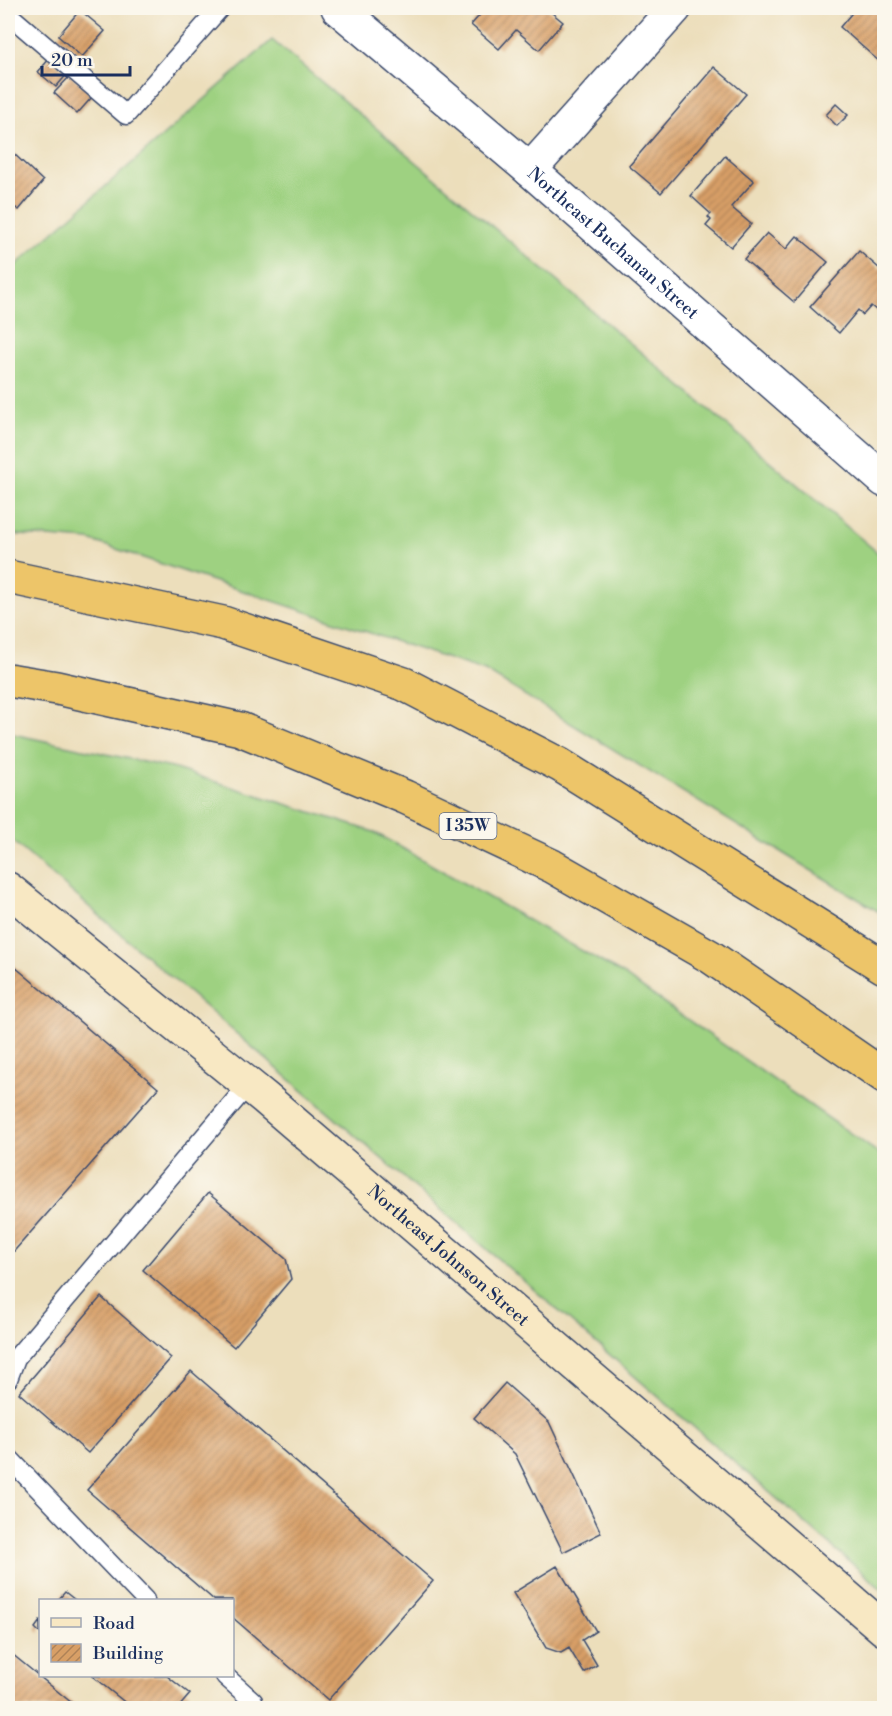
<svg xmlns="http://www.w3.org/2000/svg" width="892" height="1716" viewBox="0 0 892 1716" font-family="'Libre Bodoni',serif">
  <defs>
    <pattern id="building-hatch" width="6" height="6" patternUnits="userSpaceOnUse" patternTransform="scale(1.5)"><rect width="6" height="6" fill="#d89f66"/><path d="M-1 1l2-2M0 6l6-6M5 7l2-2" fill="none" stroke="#ae8257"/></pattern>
  </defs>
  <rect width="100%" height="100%" fill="#fbf7ec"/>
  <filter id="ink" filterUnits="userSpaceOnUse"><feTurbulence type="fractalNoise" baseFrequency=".0167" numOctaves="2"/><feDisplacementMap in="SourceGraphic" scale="12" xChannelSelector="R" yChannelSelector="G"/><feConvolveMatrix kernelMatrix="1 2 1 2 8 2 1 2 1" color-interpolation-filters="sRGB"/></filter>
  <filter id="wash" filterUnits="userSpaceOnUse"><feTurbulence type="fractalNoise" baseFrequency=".008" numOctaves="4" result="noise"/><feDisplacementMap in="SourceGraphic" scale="24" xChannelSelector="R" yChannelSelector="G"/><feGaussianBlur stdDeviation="1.35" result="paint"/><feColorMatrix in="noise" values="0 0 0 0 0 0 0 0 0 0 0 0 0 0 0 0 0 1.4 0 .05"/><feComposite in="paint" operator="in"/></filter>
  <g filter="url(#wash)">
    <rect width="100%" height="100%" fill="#ecdebb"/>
    <!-- grass -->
    <path fill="#9ed181" stroke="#5c8070" stroke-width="1.5" d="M272,40l612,518v357l-399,-244 -396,-131 -81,-6v-262z
      M8,733l164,35 202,64 247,141 263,184v434l-876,-754z"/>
    <g id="blocks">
      <!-- building -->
      <path fill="url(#building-hatch)" d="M486,8h60l17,14 -24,28 -23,-20 -17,19 -28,-24z
        M856,8l28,1v50l-3,4 -41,-36z
        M80,10l25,21 -23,26 -24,-21z
        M50,58l18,15 -12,14 -18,-15z
        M714,67l32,27 -85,99 -32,-27z
        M71,75l22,21 -16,18 -23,-21z
        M836,104l12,11 -11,11 -11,-11z
        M12,152l31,29 -24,29 -3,-2 -6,7 -2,-2v-56z
        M725,156l29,25 -23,26 20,17 -20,23 -25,-21 5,-6 -3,-3 3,-3 -20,-18z
        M767,233l19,16 11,-13 31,26 -34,40 -50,-43z
        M859,251l21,18 4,-5v46l-3,4 -10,-8 -8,9 -5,-5 -19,23 -29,-26z
        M8,961l150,127 -150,170z
        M208,1193l78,66 5,20 -57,68 -91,-77z
        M101,1297l70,61 -83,95 -69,-60z
        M191,1371l242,210 -105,119 -96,-83v-17h-18l-127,-110z
        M505,1383l44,39 52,111 -38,19 -48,-98 -41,-36z
        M557,1566l39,65 -14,9 15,25 -13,8 -15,-25 -8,5 -15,-5 -33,-55z
        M65,1592l10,8h-17z
        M40,1621v12l-5,-5z
        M12,1654l66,54h-70v-48z
        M92,1676h75l23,18 -12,14h-46z"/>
    </g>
  </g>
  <g filter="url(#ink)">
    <use href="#blocks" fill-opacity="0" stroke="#3a496c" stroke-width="1.5"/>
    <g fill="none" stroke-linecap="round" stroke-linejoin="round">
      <defs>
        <path id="lane" d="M8,14l118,101 94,-107
          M8,1379l8,-21 232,-273
          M8,1457l137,143
          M225,1676l28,25 -2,7"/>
        <g id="street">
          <path id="s1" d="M338,8l192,162 354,310"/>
          <path d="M530,170l145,-162"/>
        </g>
        <g id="secondary">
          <path id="s2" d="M8,889l257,209 619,531"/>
        </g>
        <path id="highway" d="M8,577l215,46 181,61 156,81 324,202
          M8,680l49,8 183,41 165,68 147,69 159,91 173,119"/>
      </defs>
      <!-- lane casing -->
      <use href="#lane" stroke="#3a496c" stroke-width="21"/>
      <!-- street casing -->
      <use href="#street" stroke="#3a496c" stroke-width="36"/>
      <!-- secondary casing -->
      <use href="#secondary" stroke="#3a496c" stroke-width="36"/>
      <!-- highway casing -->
      <use href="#highway" stroke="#3a496c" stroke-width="36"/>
      <!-- lane -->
      <use href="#lane" stroke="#fff" stroke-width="18"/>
      <!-- street -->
      <use href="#street" stroke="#fff" stroke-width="33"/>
      <!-- secondary -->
      <use href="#secondary" stroke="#f8e8c3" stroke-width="33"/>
      <!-- highway -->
      <use href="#highway" stroke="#edc569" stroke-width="33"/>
    </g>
  </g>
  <g text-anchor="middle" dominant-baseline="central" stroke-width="5" stroke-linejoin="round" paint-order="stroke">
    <!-- shield labels -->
    <rect fill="#fbf7ec" stroke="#5e6b89" stroke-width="1.5" x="439.5" y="813" width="57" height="26" rx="4.5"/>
    <g font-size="16" font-weight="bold" fill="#1b2f5e">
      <text x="468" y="826">I 35W</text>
    </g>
    <!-- street labels -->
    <g font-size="18" fill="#1b2f5e" stroke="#fbf7ec">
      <text stroke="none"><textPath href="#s1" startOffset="362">Northeast Buchanan Street</textPath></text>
      <text stroke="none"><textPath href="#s2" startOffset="573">Northeast Johnson Street</textPath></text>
    </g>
  </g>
  <!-- margin -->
  <rect width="892" height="1716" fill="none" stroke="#fbf7ec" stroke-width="30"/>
  <!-- legend -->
  <rect x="39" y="1599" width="195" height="78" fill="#fbf7ec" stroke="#a1a7b3" stroke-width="1.5"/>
  <rect x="51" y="1618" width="30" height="9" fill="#f8e8c3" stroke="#a1a7b3" stroke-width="1.5"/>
  <text x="93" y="1629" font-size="18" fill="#1b2f5e">Road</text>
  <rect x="51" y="1644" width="30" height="18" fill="url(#building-hatch)" stroke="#a1a7b3" stroke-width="1.5"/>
  <text x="93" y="1659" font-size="18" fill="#1b2f5e">Building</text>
  <!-- scale -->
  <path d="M42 66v9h88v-9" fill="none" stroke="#1b2f5e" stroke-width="3"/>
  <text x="51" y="66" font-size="18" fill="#1b2f5e" stroke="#fbf7ec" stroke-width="4.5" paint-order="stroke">20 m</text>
</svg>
